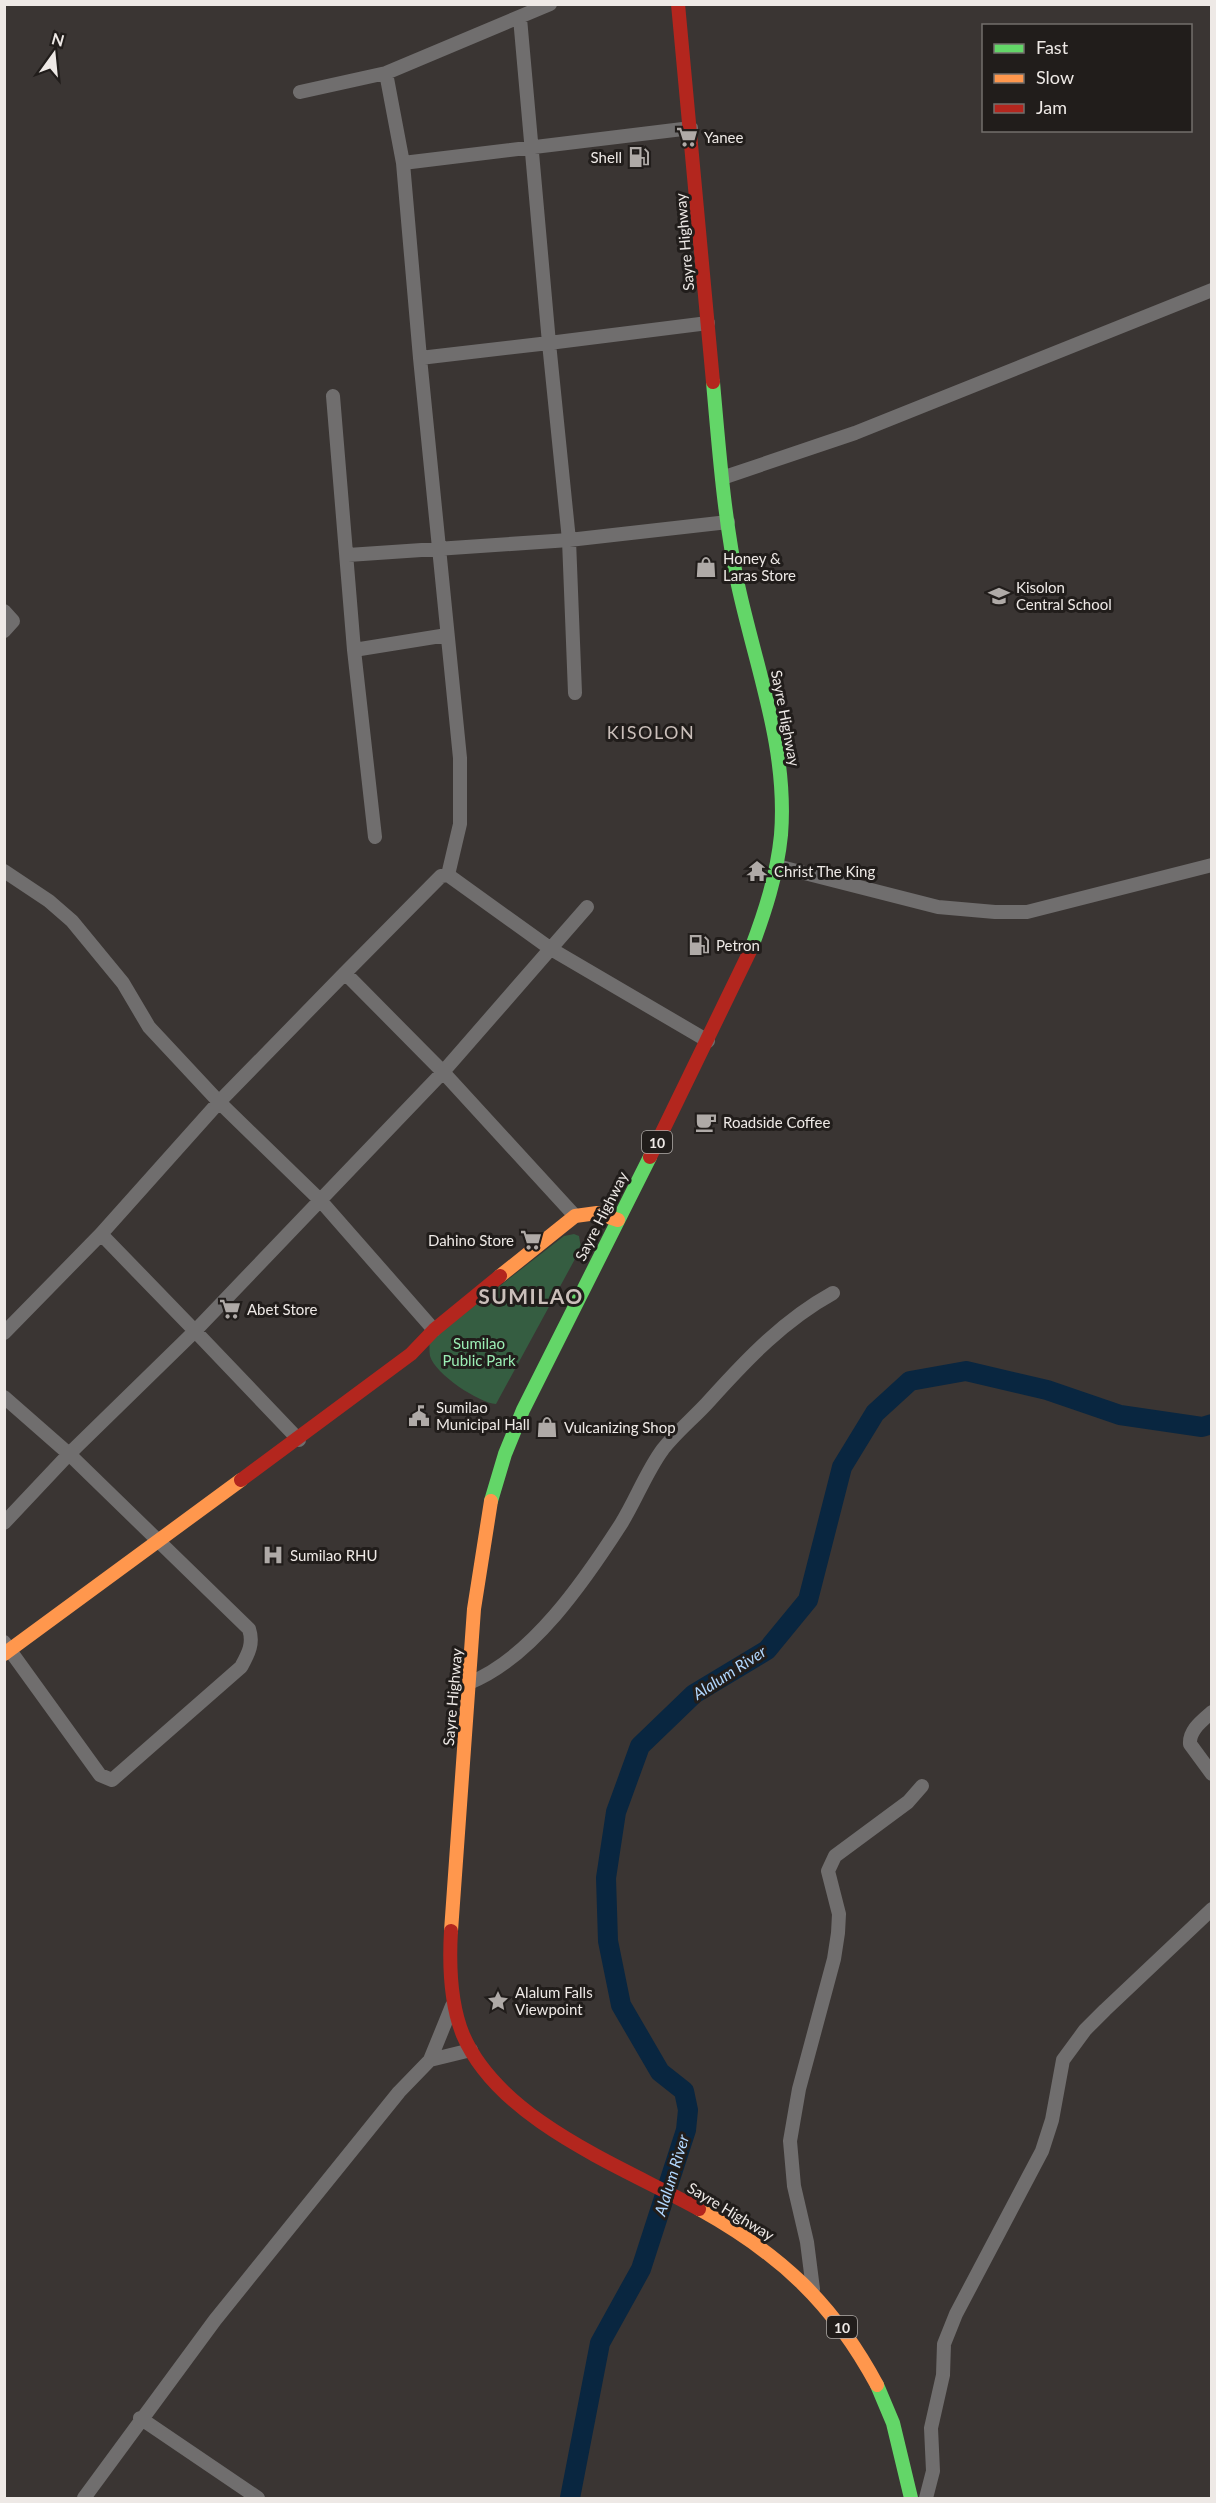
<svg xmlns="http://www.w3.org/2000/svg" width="1216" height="2503" viewBox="0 0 1216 2503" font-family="Lato,sans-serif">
  <rect width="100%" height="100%" fill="#3a3533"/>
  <!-- green -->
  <path fill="#355d41" d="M574,1234l5,2 2,12 -85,156c-17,-1 -61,-30 -66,-48 -1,-5 0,-10 -1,-15l135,-105z"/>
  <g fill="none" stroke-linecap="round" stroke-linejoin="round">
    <!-- river -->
    <path stroke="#092640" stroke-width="20" d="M570,2498l30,-155 41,-74 45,-139 2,-20 -4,-19 -24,-19 -39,-67 -13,-64 -2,-63 10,-66 24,-66 54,-52 73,-44 41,-50 34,-133 33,-54 35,-32 56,-10 81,19 73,25 82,12 10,-3"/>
    <!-- street -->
    <path stroke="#706e6e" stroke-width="14" d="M520,18l29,325 159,-20
      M386,73l17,90 288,-35
      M300,92l86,-19 164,-69
      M403,163l17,195 129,-15 20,197 6,153
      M420,358l40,400v66l-12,51
      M333,396l21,254 21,187
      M722,478l133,-45 357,-143
      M348,555l221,-15 159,-18
      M4,611l9,10 -9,10
      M354,650l93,-15
      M777,866l161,41 57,5h32l185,-47
      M4,871l45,30 23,20 51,62 26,44 70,75 -118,132
      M345,973l-126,129 101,98 114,130
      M575,1216l-132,-144 -98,-99 96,-97 7,-1 103,74 157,92
      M4,1333l97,-99 94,97 -126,123 -65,69
      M4,1397l65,57 180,175c5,15 -1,25 -8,38l-129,113 -12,-5 -96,-133
      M299,1440l-104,-109 248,-259 144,-165
      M469,1683c63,-25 116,-103 152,-159 15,-24 25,-52 42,-75 14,-18 32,-32 47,-49 37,-41 74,-80 123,-107
      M1212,1712c-10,9 -23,18 -22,32l22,30
      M430,2060l22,-54
      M813,2289l-6,-47 -13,-56 -4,-45 9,-52 35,-130 4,-26 1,-19 -11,-43 7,-15 73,-54 14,-16
      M140,2418l118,80
      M84,2498l131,-178 184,-228 31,-32 41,-10
      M926,2498l7,-27 -2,-43 12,-53 1,-31 12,-30 86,-163 10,-31 11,-60 22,-30 20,-20 107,-101"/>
    <!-- fast -->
    <path stroke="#63d668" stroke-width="14" d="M713,382c6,68 11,136 25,203 18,83 50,164 43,250 -4,40 -16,77 -30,114
      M491,1501l14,-47 18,-44 127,-253
      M877,2385l16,38 18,75"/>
    <!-- slow -->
    <path stroke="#ff974d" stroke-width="14" d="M500,1276l75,-60 22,-3 21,7
      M4,1654l237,-174
      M451,1931l23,-322 17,-108
      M699,2209c81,45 134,94 178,176"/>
    <!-- jam -->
    <path stroke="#b3261e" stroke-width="14" d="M678,4l35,378
      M650,1157l101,-208
      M241,1480l170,-126 23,-24 66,-54
      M451,1931c-2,34 -1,72 12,104 37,86 158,131 236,174"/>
  </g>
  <!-- icons -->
  <defs>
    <symbol id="supermarket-bare" viewBox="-9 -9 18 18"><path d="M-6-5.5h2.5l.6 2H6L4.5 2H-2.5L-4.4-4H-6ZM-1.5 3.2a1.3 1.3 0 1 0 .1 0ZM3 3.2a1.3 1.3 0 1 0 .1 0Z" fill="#afaaa7" stroke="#211d1b" stroke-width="2.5" paint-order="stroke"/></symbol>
    <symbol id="fuel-bare" viewBox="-9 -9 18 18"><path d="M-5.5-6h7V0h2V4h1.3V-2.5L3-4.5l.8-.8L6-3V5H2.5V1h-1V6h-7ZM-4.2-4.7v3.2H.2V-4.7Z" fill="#afaaa7" stroke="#211d1b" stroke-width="2.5" paint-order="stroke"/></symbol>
    <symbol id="shop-bare" viewBox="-9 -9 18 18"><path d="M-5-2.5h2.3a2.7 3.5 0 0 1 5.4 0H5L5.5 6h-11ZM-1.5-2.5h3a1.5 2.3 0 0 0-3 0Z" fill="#afaaa7" stroke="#211d1b" stroke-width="2.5" paint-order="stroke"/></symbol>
    <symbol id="school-bare" viewBox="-9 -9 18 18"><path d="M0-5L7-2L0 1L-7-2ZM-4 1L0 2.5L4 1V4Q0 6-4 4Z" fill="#afaaa7" stroke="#211d1b" stroke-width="2.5" paint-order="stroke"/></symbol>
    <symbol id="temple-bare" viewBox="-9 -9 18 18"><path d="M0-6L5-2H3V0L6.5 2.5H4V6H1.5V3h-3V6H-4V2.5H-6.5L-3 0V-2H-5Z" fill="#afaaa7" stroke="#211d1b" stroke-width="2.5" paint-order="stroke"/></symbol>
    <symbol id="cafe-bare" viewBox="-9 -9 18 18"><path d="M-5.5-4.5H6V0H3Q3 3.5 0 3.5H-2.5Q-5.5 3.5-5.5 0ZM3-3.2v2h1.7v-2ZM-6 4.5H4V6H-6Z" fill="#afaaa7" stroke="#211d1b" stroke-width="2.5" paint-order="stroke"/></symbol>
    <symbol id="civic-bare" viewBox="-9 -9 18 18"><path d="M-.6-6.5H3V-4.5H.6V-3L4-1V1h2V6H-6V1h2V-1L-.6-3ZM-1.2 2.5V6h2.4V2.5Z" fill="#afaaa7" stroke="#211d1b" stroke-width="2.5" paint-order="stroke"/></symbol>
    <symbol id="hospital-bare" viewBox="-9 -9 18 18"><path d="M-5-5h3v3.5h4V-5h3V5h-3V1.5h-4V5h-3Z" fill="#afaaa7" stroke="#211d1b" stroke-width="2.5" paint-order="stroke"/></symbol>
    <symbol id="sight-bare" viewBox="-9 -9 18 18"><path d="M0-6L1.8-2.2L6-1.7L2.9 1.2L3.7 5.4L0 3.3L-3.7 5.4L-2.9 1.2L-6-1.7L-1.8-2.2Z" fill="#afaaa7" stroke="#211d1b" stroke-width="2.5" paint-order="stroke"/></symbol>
  </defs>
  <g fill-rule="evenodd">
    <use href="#supermarket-bare" x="672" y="122" width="30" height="30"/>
    <use href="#fuel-bare" x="624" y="142" width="30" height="30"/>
    <use href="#shop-bare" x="691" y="552" width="30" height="30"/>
    <use href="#school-bare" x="984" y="581" width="30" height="30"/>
    <use href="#temple-bare" x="742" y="856" width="30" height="30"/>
    <use href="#fuel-bare" x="684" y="930" width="30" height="30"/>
    <use href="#cafe-bare" x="691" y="1107" width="30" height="30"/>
    <use href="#supermarket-bare" x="516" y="1225" width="30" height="30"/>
    <use href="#supermarket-bare" x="215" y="1294" width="30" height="30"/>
    <use href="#civic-bare" x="404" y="1401" width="30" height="30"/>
    <use href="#shop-bare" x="532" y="1412" width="30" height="30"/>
    <use href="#hospital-bare" x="258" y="1540" width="30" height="30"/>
    <use href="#sight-bare" x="483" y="1986" width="30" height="30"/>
  </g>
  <g text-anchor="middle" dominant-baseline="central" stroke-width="6" stroke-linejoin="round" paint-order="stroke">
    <!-- shield labels -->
    <g fill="#211d1b" stroke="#b0aca9" stroke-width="1.5">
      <rect x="642" y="1131" width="30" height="22" rx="4.5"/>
      <rect x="827" y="2316" width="30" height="22" rx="4.5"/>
    </g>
    <g font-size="14" font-weight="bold" fill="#eee9e6">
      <text x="657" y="1142">10</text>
      <text x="842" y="2327">10</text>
    </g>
    <!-- poi labels -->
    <g font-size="15" fill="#eee9e6" stroke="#211d1b" text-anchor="start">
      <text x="704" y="137">Yanee</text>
      <text x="622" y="157" text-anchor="end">Shell</text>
      <text x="723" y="558">Honey &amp;<tspan x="723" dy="17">Laras Store</tspan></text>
      <text x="1016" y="587">Kisolon<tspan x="1016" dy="17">Central School</tspan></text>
      <text x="774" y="871">Christ The King</text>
      <text x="716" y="945">Petron</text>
      <text x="723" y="1122">Roadside Coffee</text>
      <text x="514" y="1240" text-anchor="end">Dahino Store</text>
      <text x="247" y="1309">Abet Store</text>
      <text x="436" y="1407">Sumilao<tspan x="436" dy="17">Municipal Hall</tspan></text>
      <text x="564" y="1427">Vulcanizing Shop</text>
      <text x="290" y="1555">Sumilao RHU</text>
      <text x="515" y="1992">Alalum Falls<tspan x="515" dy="17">Viewpoint</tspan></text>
    </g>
    <!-- street labels -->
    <g font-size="15" fill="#eee9e6" stroke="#211d1b">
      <text transform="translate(684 242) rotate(-95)">Sayre Highway</text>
      <text transform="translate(786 718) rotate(79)">Sayre Highway</text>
      <text transform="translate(601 1216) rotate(-63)">Sayre Highway</text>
      <text transform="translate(452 1697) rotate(-85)">Sayre Highway</text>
      <text transform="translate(731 2211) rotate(31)">Sayre Highway</text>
    </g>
    <!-- park labels -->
    <g font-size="15" fill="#9bedb4" stroke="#211d1b">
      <text x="479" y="1343">Sumilao<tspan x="479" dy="17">Public Park</tspan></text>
    </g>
    <!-- water labels -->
    <g font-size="16" font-style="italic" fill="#b1d7fe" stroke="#211d1b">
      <text transform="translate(729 1672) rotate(-33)">Alalum River</text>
      <text transform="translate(671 2175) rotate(-73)">Alalum River</text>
    </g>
    <!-- quarter labels -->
    <g font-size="18" letter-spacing="1.5" fill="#cabfba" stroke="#211d1b">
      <text x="651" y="732">KISOLON</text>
    </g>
    <!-- district labels -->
    <g font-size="21" font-weight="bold" letter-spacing="1.5" fill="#cabfba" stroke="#211d1b">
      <text x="531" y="1295">SUMILAO</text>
    </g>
  </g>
  <!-- border -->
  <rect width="1216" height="2503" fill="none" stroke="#eee9e6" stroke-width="12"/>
  <!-- legend -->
  <rect x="982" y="24" width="210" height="108" fill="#211d1b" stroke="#736f6c" stroke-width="1.5"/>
  <rect x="994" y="44" width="30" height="9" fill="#63d668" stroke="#736f6c" stroke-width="1.5"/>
  <text x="1036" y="54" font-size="18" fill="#eee9e6">Fast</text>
  <rect x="994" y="74" width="30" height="9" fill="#ff974d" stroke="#736f6c" stroke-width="1.5"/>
  <text x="1036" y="84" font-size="18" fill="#eee9e6">Slow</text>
  <rect x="994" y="104" width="30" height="9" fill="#b3261e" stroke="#736f6c" stroke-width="1.5"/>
  <text x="1036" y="114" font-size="18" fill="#eee9e6">Jam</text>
  <!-- north arrow -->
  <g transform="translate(54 54) rotate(15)" stroke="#211d1b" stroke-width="4.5" paint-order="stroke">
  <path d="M0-4.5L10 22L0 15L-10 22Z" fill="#eee9e6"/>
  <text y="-9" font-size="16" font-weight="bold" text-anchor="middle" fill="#eee9e6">N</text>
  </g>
</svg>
